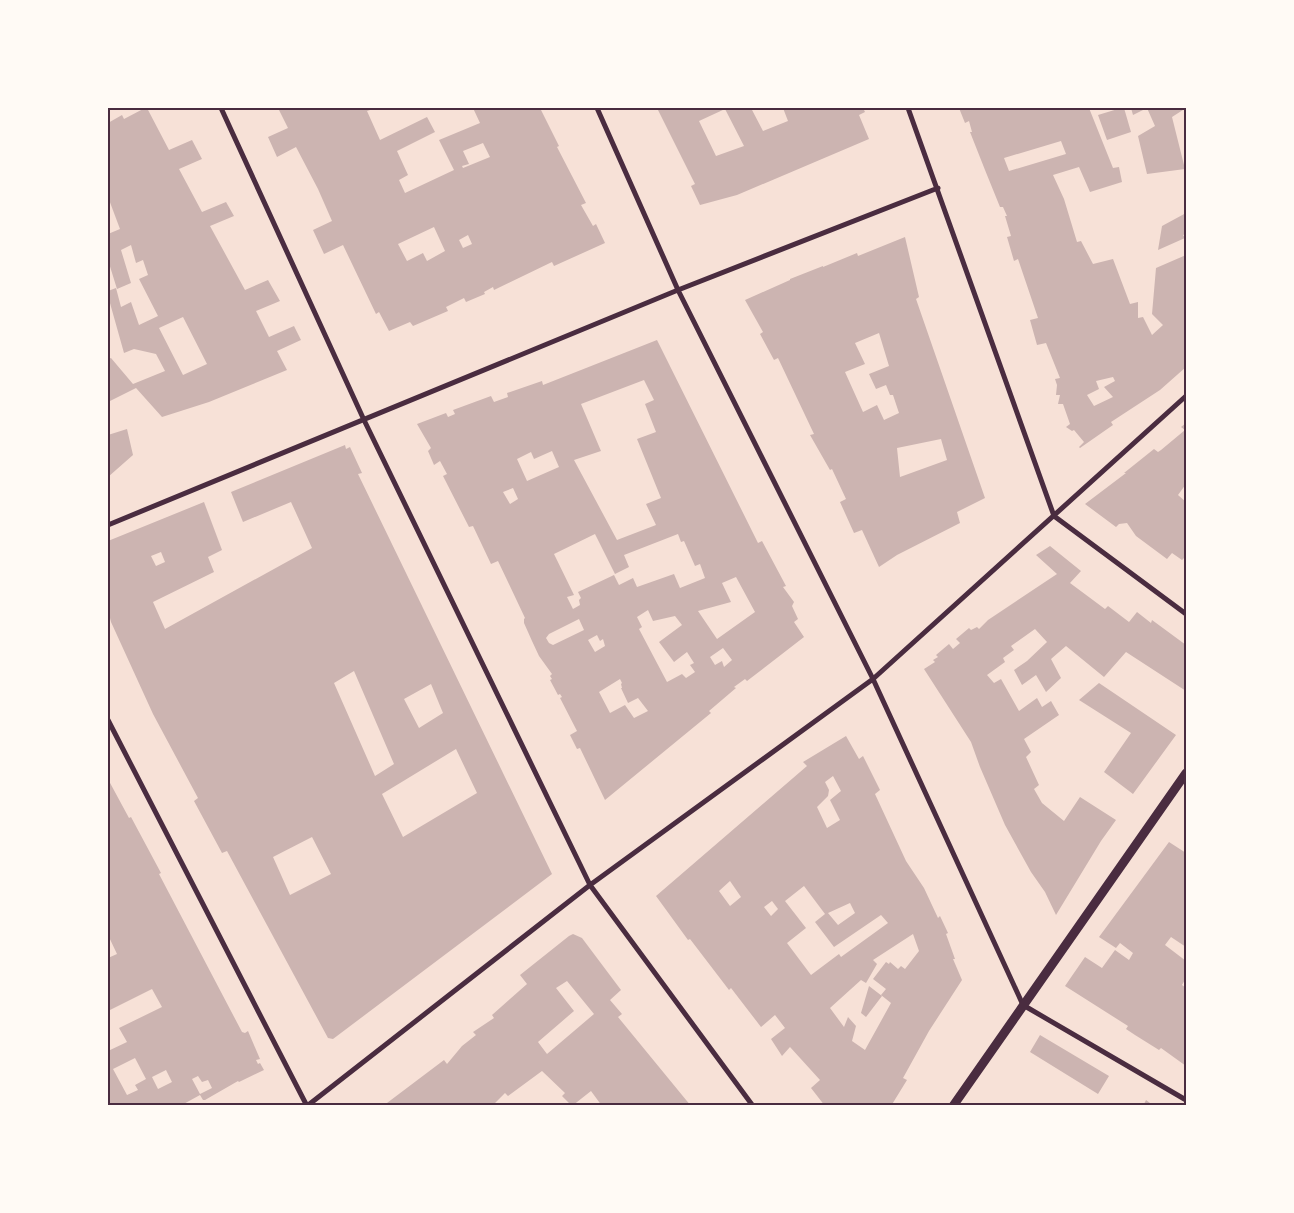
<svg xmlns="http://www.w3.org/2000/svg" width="1294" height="1213" viewBox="0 0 1294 1213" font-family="Montserrat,sans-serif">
  <rect width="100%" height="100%" fill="#f7e1d7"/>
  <!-- building -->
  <path fill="#ccb4b1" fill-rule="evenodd" d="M145,108h2l22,42 23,-10 10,19 -23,10 23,43 24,-10 8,14 -24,10 35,64 23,-10 12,21 -24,10 13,26 25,-11 7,14 -24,11 10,19 -78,32 -47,15 -26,-29 -28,14v-43l3,-1 22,26 32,-13 -9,-17 -22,-5 -10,4 -16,-57v-5l8,-3 5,19 10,-5 8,23 19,-9 -19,-37 9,-4 -5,-15 -7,3 -5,-18 -10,5 10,33 -14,6 -9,-29v-26l12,-5 -12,-32v-74l14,-8 2,4zM183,317l24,47 -24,11 -24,-47z
    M278,108h98l-9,3 13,29 47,-23 8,15 -38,19 11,24 -9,5 6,13 49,-23 -15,-30 41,-17 -7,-15h67l19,38 -2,1 29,56 -5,2 12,21 3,-2 9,19 -51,23 -2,-4 -58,28 -1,-3 -9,5 1,2 -19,8 -2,-4 -18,9 2,4 -35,15 -3,-4 -21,9 -10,-19 -3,2 -33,-69 -19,9 -11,-24 19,-9 -14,-32 -22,-42 -19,10 -9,-20 20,-9zM483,143l7,14 -27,11 -1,-2 7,-2 -6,-13zM434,227l11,24 -18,10 -4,-8 -16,8 -9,-17zM468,235l4,9 -9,4 -4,-8z
    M657,108h94l12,23 25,-10 -5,-13h80l2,4 -6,3 10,24 -132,56 -37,10 -9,-19 4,-2zM725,109l19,37 -28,10 -17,-35z
    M959,108h130l24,60 6,-1 3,15 -32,10 -11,-25 -26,8 11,24 13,43 4,-1 12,23 20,-5 17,45 8,-2v16l5,-1 9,18 11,-10 -11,-11 4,-46 30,-13v112l-26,23 -49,32 2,3 -33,23 -1,-1 5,-5 -10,-12 -2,1 -6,-4 4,-3 -7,-20h-5l2,-9h-4l1,-10 -2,-6 5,-1 -14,-35 -9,2 -7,-25 8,-2 -20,-59 -4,2 -7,-24 4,-1 -6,-20h2l-4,-9h-3l-15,-37 -15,-38h2l-3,-11 -4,2zM1061,141l5,13 -57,17 -5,-13zM1113,377l2,4 -11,6 9,10 -19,9 -7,-11 12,-6 -3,-8z
    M1121,108h3l7,24 -24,8 -9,-25z
    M1131,108h16l-14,7z
    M1147,108h39l-14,9 13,52 -38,5 -9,-38 17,-10z
    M1186,213v21l-3,1 2,3 -27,12 4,-24z
    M905,237l14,60 -3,2 69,199 -28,14 3,11 -63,32 -18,12 -17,-37 -8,3 -14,-31 6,-3 -14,-30 -2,1 -20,-35 4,-1 -36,-76 -4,2 -14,-26 3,-2 -18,-32 45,-20v-1l33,-13v1l34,-14 1,3zM879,333l10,33 -20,8 7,15 10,-4 4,10h3l6,18 -15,7 -7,-15 -14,7 -18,-40 20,-8 -10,-21zM941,439l6,21 -47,17 -3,-29z
    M657,340l101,203 4,-2 24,45 -3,1 11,15 -2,4 6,13 -4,3 10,15 -57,44 -2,-2 -11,8 2,1 -27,23 2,2 -106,87 -25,-52 -3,1 -7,-14 7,-4 -17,-33 2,-1 -2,-3 -2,1 -8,-15 2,-1 -2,-3 2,-2 -13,-18 -7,-15 -8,-18v-4l1,-1 -27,-57 -7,3 -18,-38 -4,1 -26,-51 4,-2 -7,-13 -6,4 -6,-14 3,-3 -14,-24 29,-11 2,4 7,-3 -2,-4 38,-14 3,6 14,-5 -1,-4 35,-12 1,4zM644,380l10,20 -9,4 11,28 -19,7 24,59 -15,6 10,21 -39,15 -43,-80 27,-9 -20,-47zM552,451l7,16 -32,14 -10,-22 14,-7 3,7zM513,488l5,11 -8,5 -7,-12zM595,534l20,40 14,-7 -5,-12 54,-21 3,8 3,-1 11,25 5,-2 5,14 -25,10 -6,-14 -37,13 -4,-9 -14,7 -5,-10 -36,17 3,6 -2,2 1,5 -7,4 -6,-12 7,-2 -20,-41zM736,577l19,35 -38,27 -19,-28 33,-9 -9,-19zM648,610l5,11 22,-5 7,9 -23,17 15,20 13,-10 7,11 -4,2 5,7 -9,6 -4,-4 -15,8 -28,-53 3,-2 -5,-10zM579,619l5,11 -31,15 -4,-2 -3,-5 3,-4zM597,635l3,6 3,-2 2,7 -10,6 -7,-12zM723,648l9,12 -8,7 -2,-6 -7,4 -5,-8zM620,679l2,4 -1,1 1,4h-1l7,15 10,-5 10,13 -14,7 -9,-13 -15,8 -11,-21z
    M1186,423v61l-8,11 8,7v56l-1,-1 -3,3 -10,-7 -5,6 -31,-23 -9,-13 -8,1 -3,3 -31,-23 41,-31h-2l30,-24 4,3 3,-2 24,-20 -4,-3z
    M127,429l6,26 -25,22v-42z
    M345,445l1,4 4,-2 12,26 -4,1 194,400 -219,165 -5,-1 -101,-187 -5,2 -28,-52 4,-3 -45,-84 -42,-92 -1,-4 -2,1v-78l96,-39 18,48 -14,7 6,15 -61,30 12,27 147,-81 -21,-46 -48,20 -12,-30zM161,552l4,10 -9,4 -5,-10zM354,671l40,93 -19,12 -41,-93zM431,684l12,29 -24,15 -15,-29zM456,749l21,44 -74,44 -21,-43zM312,837l19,37 -41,21 -17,-38z
    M1050,546l31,25 -11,12 35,26 3,-3 21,16 8,-10 14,11 1,-3 34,25v46l-60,-39 -22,25 -38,-31 -15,13 10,19 -15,14 -10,-17 -14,10 -8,-15 13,-9 20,-19 -12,-13 -24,17 3,4 -11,8 2,4 -18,13 7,8 7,-4 18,32 18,-13 5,9 9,-6 8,14 -35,24 7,13 -5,5 13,28 -5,4 8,14 22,18 16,-24 36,23 -15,21 -45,74 -11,-23 -14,-20 -26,-47 -25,-58 -9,-25 -47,-73 11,-7 -2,-2 5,-3 -2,-2 13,-11 4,5 7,-6 -4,-4 13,-11 2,2 6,-3 2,2 9,-9 69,-46 -21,-19z
    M1099,683l77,52 -43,59 -29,-22 27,-39 -52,-33z
    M846,736l13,23 4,-3 17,34 -5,4 31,67 18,27 14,30 2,-2 8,17 -2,1 9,25h-2l9,21 -33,51 -26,47 4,2 -16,26h-66l-14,-18 9,-8 -30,-33 -8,9 -11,-17 14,-11 -10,-13 -14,12 -30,-39 -2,2 -39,-51 -2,1 -32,-44 151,-130 -4,-4zM833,776l8,15 -11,9 10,20 -13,8 -10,-21 11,-11 1,-6 -4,-8zM730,881l11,16 -11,9 -11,-15zM804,886l21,28 -10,8 19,25 47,-32 7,8 -47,34 -2,-3 -28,21 -24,-32 19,-15 -21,-27zM772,901l6,8 -7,7 -7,-9zM850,903l5,10 -17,12 -10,-12zM913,934l6,17 -14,18 -4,-3 -3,3 -8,-7 -1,2 -3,-2 -13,17 13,10 -5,6 10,8 -26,47 -13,-9 4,-15 -8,-9 -4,10 -14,-19 31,-28 5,3 11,-19 -4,-4z
    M109,781l20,37 2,-1 30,56 -2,1 83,158 3,1 3,-2 12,28 -4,1 2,4 2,-1 4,7 -25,12 -1,-1 -33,19h-2l-3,-5 -20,11h-72v-55l19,-9 -8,-14 43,-21 -10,-18 -44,22v-53l9,-4 -9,-19v-153zM135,1058l11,21 -11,6 3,5 -11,5 -14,-26zM166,1070l6,12 -14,7 -6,-12zM198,1076l4,6 6,-2 4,8 -12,6 -8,-15z
    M1169,842l17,11v94l-15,-10 -6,8 21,16v17l-4,7 4,3v78l-25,-18 -2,2 -24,-15 -9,-6 2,-3 -63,-40 20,-29 17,11 13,-18 14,10 4,-7 -13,-10 -4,5 -17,-11z
    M573,934l9,4 39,52 -11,10 12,14 -4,3 73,89h-86l-1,-2 -2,2 -11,-15 -19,15 -10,-10 3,-3 -23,-22 -34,25 -3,-3 -13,13h-109l61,-46 3,4 15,-18 14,-11 -3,-3 21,-14 -2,-3 35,-31 -7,-9 49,-39zM567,981l27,33 -47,40 -9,-12 36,-31 -18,-23z
    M869,986l13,10 -16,21 -5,-4z
    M1040,1035l69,41 -11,18 -68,-42z
    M1146,1100l8,6h-11z"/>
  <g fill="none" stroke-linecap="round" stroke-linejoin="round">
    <!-- minor -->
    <path stroke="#4a2c40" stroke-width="5" d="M221,108l143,312 226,465 163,221
      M597,108l81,182 195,389 150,326 163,95
      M908,108l146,408 132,98
      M108,525l570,-235 260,-102
      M108,720l199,386
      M307,1106l283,-221 283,-206 313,-283"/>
    <!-- tertiary -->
    <path stroke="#4a2c40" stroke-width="9" d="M953,1106l233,-333"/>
  </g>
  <!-- border -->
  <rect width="1294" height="1213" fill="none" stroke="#fffaf5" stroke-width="218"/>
  <rect x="109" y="109" width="1076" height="995" fill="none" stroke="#4a2c40" stroke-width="2"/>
</svg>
